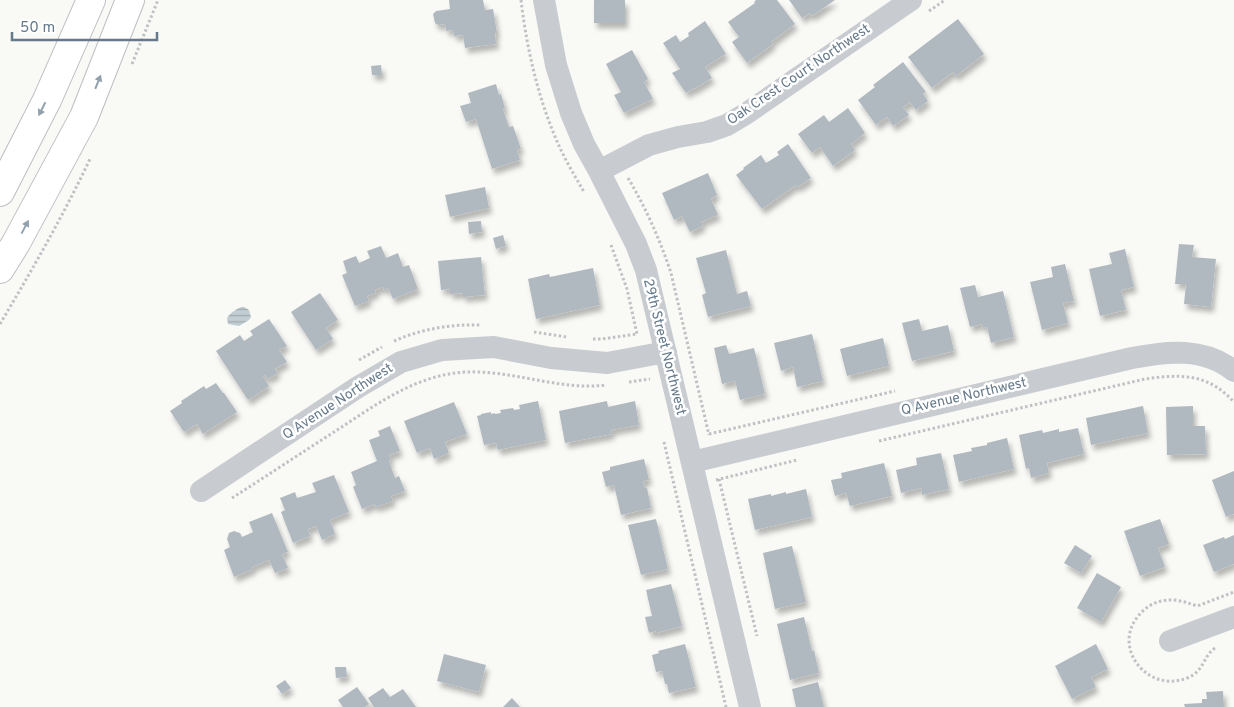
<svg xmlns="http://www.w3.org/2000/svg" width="1234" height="707" viewBox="0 0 1234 707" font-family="Overpass,sans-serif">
  <defs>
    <pattern id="water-rules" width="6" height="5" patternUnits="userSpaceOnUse" patternTransform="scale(1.25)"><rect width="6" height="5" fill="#c1cdd2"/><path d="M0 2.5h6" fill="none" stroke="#a0abb0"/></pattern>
    <filter id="shadow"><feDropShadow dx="3" dy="5.5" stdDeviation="2.5" flood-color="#0004"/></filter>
  </defs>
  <rect width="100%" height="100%" fill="#f9f9f6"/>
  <!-- water -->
  <path fill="url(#water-rules)" d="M241,307h3l5,3 2,7 -2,3 -10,6 -11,-2 -1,-6c3,-5 8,-8 14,-11z"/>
  <!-- building -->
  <path fill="#b1b9c0" filter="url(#shadow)" d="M449,0h34l2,10 8,-1 4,24h-2l1,11 -31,4 -2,-13 -9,1 -1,-6 -7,1 -1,-7 -7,1 -3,-2 -2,-9 3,-3 14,-2z
    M594,0h31v23h-31z
    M756,0h21l18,24 -24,18 2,2 -26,19 -15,-21 7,-5 -11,-15 27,-19 -1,-1z
    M789,0h46l-23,16 -2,-3 -8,5z
    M958,19l26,35 -28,22 -3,-4 -21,16 -24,-31z
    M705,21l21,33 -21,13 7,11 -18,11v-1l-8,5 -14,-20 8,-4 -17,-26 13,-8 4,7 9,-6 -1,-3z
    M632,50l16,29 -4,3 9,17 -29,14 -10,-18 7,-3 -15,-28z
    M903,62l23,30 -3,2 5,7 -12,9 -6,-8 -7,5 6,8 -16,11 -6,-9 -11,8 -18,-25 17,-13 -2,-2z
    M381,65l1,10h-10l-1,-9z
    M496,84l3,11 2,-1 4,14 -2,1 6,18 4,-1 8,23 -4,1 3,10 -28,9 -16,-50 -10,3 -6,-16 11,-3 -3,-10z
    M848,108l17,25 -14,11 4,6 -22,16 -13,-19 -8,6 -14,-19 26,-19 5,7z
    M788,144l23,34 -13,9 -2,-2 -34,24 -26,-34 8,-6 -1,-1 18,-13 5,8 13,-8 -2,-3z
    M708,173l9,22 -6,4 7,16 -17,7 2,4 -13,6 -8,-16 -8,4 -12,-27z
    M485,187l4,21 -39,9 -5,-22z
    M481,221l1,11 -13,2 -1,-12z
    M503,235l3,11 -10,3 -3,-11z
    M1179,244l15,1 -2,12 24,2 -5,48 -27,-3 2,-20h-11z
    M381,246l5,12 12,-5 5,14 6,-2 9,24 -25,10 -5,-11 -4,2 -1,-3 -8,3 1,3 -9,3 2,5 -14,5 -13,-31 5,-2 -4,-12 13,-5 3,7 11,-5 -3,-7z
    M1125,249l9,38 -13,3 5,20 -26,6 -11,-47 23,-5 -3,-11z
    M726,250l11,44 10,-3 4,15 -43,11 -6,-22 4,-2 -10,-35z
    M481,257l4,38 -22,2v-4l-13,1v-5l-9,1 -3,-29z
    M1065,264l9,37 -11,2 5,20 -26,7 -12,-48 23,-5 -2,-10z
    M593,268l7,37 -64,14 -8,-40 21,-5 1,3z
    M975,285l3,12 25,-6 11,46 -23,6 -4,-16 -4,1 -1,-4 -12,3 -10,-39z
    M320,293l18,27 -12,8 7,11 -17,11 -25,-38z
    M269,319l18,27 -8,4 8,12 -12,7 3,4 -10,6 -3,-4 -2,1 6,10 -21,14 -32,-49 24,-16 4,6 9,-6 -3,-4z
    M919,319l3,12 26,-6 6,26 -42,10 -10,-38z
    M812,334l11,47 -26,6 -4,-20 -12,4 -7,-28z
    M883,338l6,28 -42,10 -7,-27z
    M726,345l3,9 25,-6 11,46 -25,6 -5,-19 -13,3 -8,-36z
    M216,383l7,10h1l13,19 -34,22 -6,-10 -13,8 -14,-21 12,-8 -1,-2 23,-15 2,3z
    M538,401l8,39 -48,10 -2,-7 -12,2 -7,-29 4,-1v-1l10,-2v2l4,-1v1l6,-1 -1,-3 13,-2 1,2 6,-1 -1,-4z
    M607,401l1,6 27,-6 4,24 -28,5 1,4 -47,9 -6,-32z
    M454,402l13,32 -22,8 4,11 -15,6 -4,-11 -13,5 -13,-32z
    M1143,406l5,27 -57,12 -5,-27z
    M1193,406v20h12l1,28 -39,1 -1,-48z
    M390,426l10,25 -11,4 2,5 -2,1 6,17 4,-2 6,15 -14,5 2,5 -17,6 -1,-3 -13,5 -9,-22 3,-2 -5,-13 26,-11 -8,-21 11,-4 -2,-5z
    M1078,428l6,26 -37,9 2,10 -18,5 -2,-10 -3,1 -7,-34 23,-5 1,3 16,-4v3z
    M1007,438l7,31 -55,13 -6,-27 19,-4 -1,-3 16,-3v-2z
    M941,453l8,36 -27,6 -1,-7 -20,5 -5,-23 21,-5 -1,-7z
    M644,459l5,21 -6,1 1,7h3l4,20 -30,7 -7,-30 -8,2 -4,-15 8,-2v-3z
    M884,463l8,33 -42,10 -4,-13 -11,3 -4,-16 11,-2 -1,-5z
    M1234,471v43l-8,3 -14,-37z
    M334,475l15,37 -19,8 5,14 -13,6 -6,-14 -8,3 2,7 -17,7 -12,-31 4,-2 -5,-12 15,-6 2,6 19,-6 -4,-9z
    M806,489l6,28 -57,13 -7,-31 23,-5v2l15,-4v2z
    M272,513l16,39 -6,2 6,14 -13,5 -6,-13 -17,7 1,2 -19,8 -10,-27 6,-3 -3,-8 2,-6 5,-2 6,2 2,4 11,-5 -4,-10z
    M656,519l12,50 -27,6 -13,-50z
    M1160,519l9,25 -11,4 7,19 -25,9 -16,-45z
    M1234,535v29l-20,8 -11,-27 21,-8 1,2z
    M1075,545l17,11 -11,17 -17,-10z
    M792,546l14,56 -31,7 -12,-56z
    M1097,573l24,14 -20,35 -24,-14z
    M671,584l11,42 -26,7v-2l-7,2 -4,-16 7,-1 -6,-26z
    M804,617l8,34 2,-1 5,23 -29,7 -13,-56z
    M685,644l11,43 -27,6 -2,-9h-2l-3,-13 -6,1 -4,-17 7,-2 -1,-2z
    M1096,644l12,25 -17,8 5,10 -24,12 -17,-33z
    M444,654l42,11 -7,27 -42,-11z
    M335,667h11l1,10 -11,1z
    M285,680l6,8 -9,6 -6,-8z
    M818,682l6,25h-28l-4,-18z
    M357,687l12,17 -4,3h-22l-5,-7z
    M383,688l7,9 13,-8 13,18h-42l-6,-9z
    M1223,691l1,16h-39l-1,-3 18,-1v-4h5l-1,-7z
    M512,698l8,9h-17z"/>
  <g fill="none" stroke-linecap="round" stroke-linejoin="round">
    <defs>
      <path id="primary" d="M0,192l47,-92 44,-100
        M0,269l16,-26 68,-126 46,-117"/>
    </defs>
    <!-- primary casing -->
    <use href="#primary" stroke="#bbbfc3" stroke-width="30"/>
    <!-- path -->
    <path stroke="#bfc2c4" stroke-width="3" stroke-dasharray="2.5 2.5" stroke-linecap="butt" d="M521,0c6,51 18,102 39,148 7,15 16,30 24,44
      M929,11l16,-11
      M132,64l26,-64
      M628,178c18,30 32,62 43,95l38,162
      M611,245l16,44 10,45
      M0,324c32,-54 63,-108 90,-165
      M534,332l33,5
      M593,339h9l35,-5
      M394,341c27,-12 57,-17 87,-16
      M359,360l23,-13
      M629,382l21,-3
      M709,434l186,-43
      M879,441l266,-62c22,-3 47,-6 68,6 8,4 15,11 21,17
      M664,442l62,265
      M719,479l38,157
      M716,480l81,-20
      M232,498c33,-21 66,-43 99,-64 42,-27 84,-60 136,-62 45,-2 94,19 139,13
      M1215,648c-12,8 -11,24 -28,30 -40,16 -77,-32 -47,-64 8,-9 18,-14 31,-14 9,0 17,3 26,6l3,-1 34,-13"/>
    <!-- street -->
    <path stroke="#c8ccd0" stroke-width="22" d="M544,0l12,65 15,48 13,31 15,27 37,73 10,26 104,437
      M599,171l50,-26 29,-8 29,-5 20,-7 20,-12 164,-113
      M692,462l440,-104c35,-7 72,-11 102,13
      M201,491l157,-104 43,-25 41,-12 52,-3 57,11 56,5 59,-11
      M1170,641l64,-24"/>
    <!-- primary -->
    <use href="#primary" stroke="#fff" stroke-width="28"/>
  </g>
  <!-- one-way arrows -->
  <defs><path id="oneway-solid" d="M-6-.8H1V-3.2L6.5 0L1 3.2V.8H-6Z" transform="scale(1.25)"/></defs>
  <g fill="#93a1ad">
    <use href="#oneway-solid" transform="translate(98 82) rotate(-68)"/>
    <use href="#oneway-solid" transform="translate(42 109) rotate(117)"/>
    <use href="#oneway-solid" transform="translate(25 227) rotate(-62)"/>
  </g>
  <g text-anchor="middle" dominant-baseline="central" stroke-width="5" stroke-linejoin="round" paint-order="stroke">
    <!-- street labels -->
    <g font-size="14" fill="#65798a" stroke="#fff">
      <text transform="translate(799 75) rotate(-34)">Oak Crest Court Northwest</text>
      <text transform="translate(664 347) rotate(76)">29th Street Northwest</text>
      <text transform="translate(964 397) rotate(-13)">Q Avenue Northwest</text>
      <text transform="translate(338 402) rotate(-33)">Q Avenue Northwest</text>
    </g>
  </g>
  <!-- scale -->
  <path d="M12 32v8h145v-8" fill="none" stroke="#65798a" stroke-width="2.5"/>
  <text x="20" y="32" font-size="15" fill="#65798a" stroke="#ffffff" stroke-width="4" paint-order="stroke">50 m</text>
</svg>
